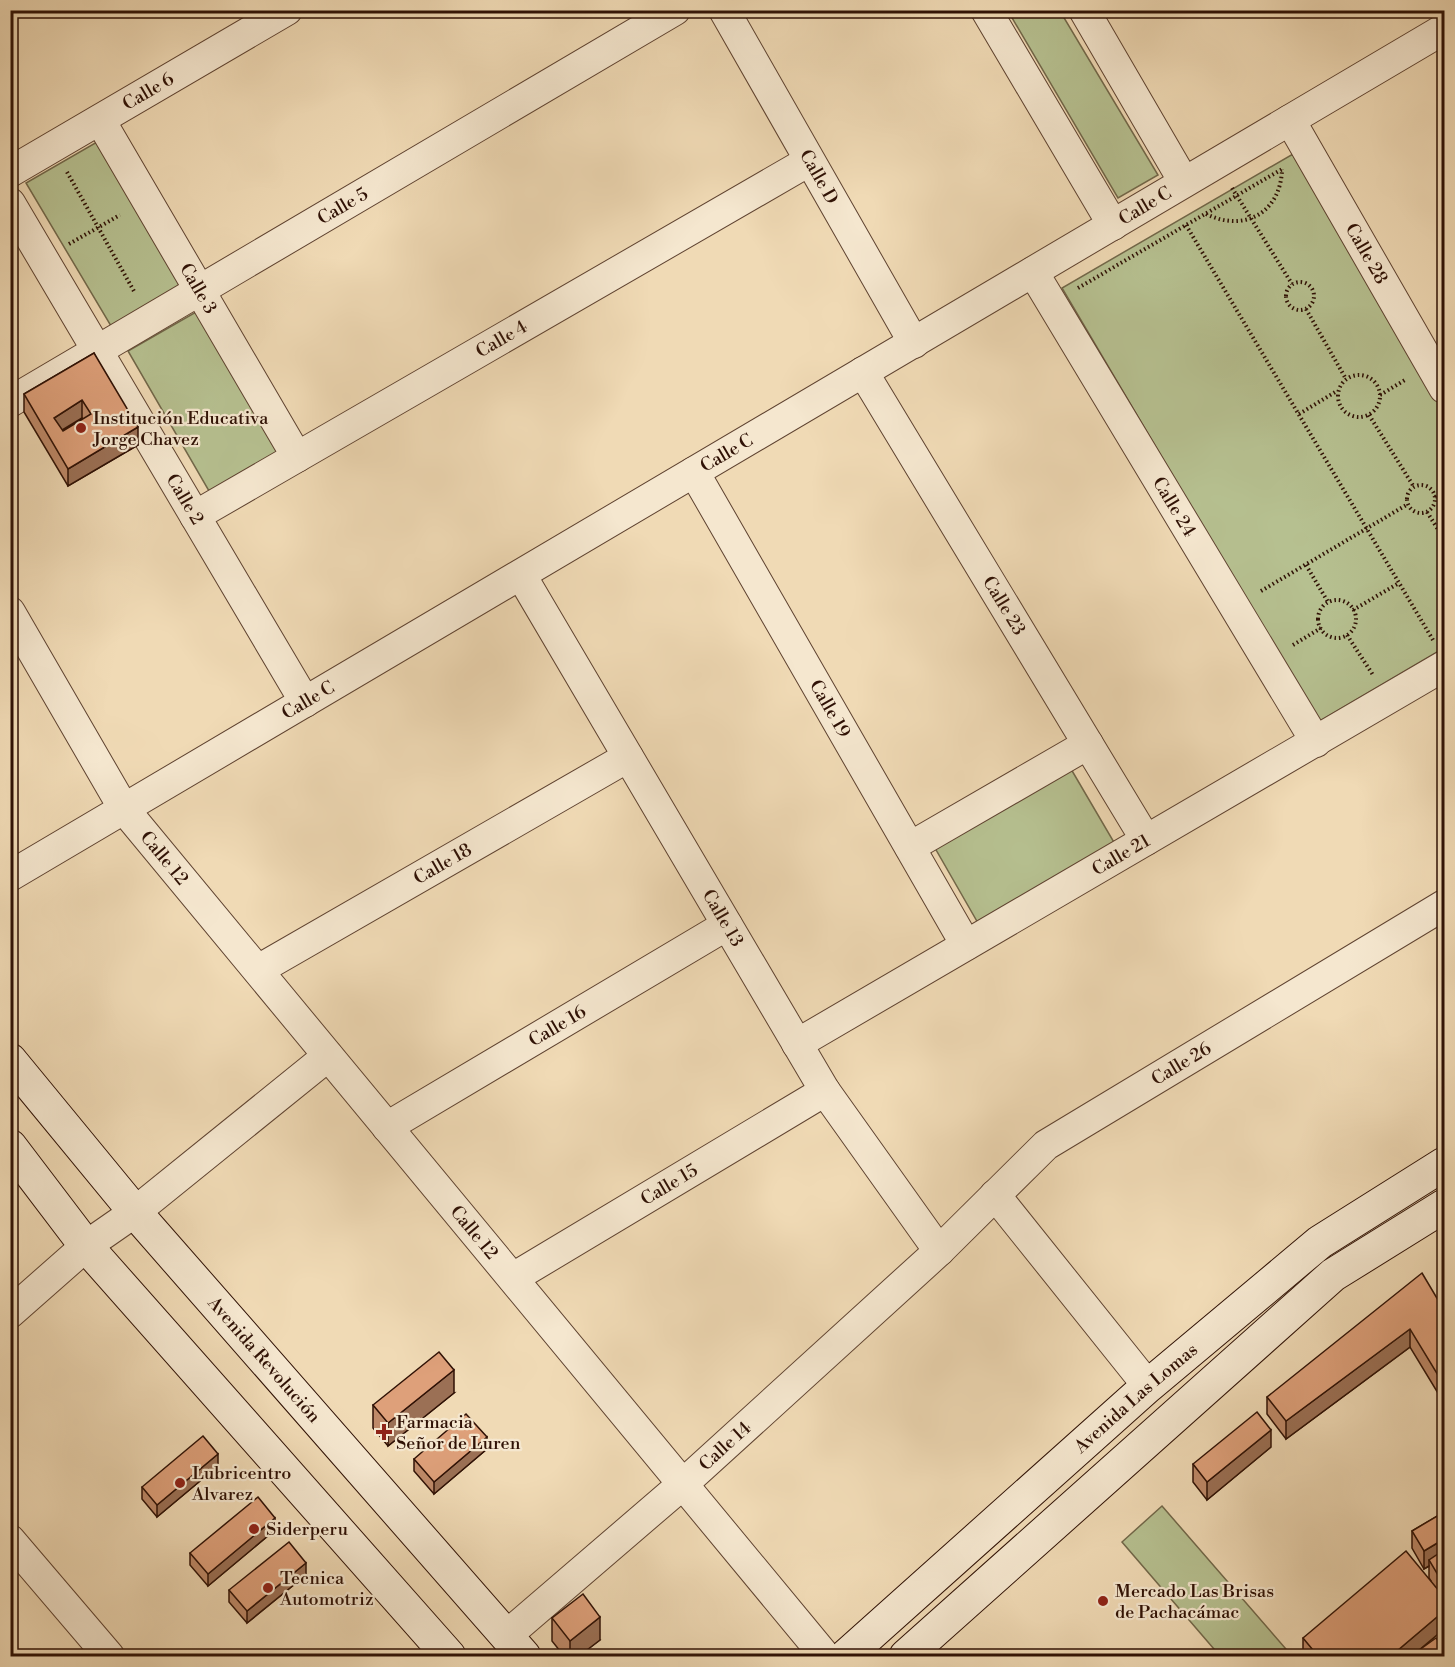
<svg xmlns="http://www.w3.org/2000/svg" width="1455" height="1667" viewBox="0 0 1455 1667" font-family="'Libre Bodoni',serif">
  <rect width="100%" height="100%" fill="#f0dab5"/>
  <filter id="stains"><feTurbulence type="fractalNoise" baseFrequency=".00333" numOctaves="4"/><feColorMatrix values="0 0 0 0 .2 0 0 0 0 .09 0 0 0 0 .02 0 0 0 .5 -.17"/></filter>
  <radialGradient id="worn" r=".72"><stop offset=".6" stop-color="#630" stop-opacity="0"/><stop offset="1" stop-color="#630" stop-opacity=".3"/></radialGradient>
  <!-- green -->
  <path fill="#b6c090" stroke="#72684a" stroke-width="1.5" d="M1008,11h52l98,164 -40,23z
    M97,142l84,143 -70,41 -85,-143z
    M1293,154l151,256v238l-126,74 -256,-434z
    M196,312l81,140 -68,39 -81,-140z
    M1071,769l44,75 -137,79 -43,-75z
    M1162,1506l130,150h-72l-98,-114z"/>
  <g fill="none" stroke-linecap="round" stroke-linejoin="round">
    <defs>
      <g id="street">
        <path id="s1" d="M724,10l190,333"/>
        <path d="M986,10l127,215"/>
        <path d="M1084,10l100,172"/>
        <path id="s2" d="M100,120l197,337"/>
        <path id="s3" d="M1290,120l154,268"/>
        <path id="s4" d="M10,172l277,-162"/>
        <path id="s5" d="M10,203l295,499"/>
        <path id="s6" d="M1033,272l283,470"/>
        <path id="s7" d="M863,372l283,468"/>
        <path id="s8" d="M10,402l665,-392"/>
        <path id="s9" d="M694,472l272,473"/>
        <path id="s10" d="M195,516l614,-355"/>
        <path id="s11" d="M521,575l304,516 114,160"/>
        <path id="s12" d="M10,612l114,197 701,847"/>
        <path d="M910,847l178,-103"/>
        <path id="s13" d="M10,876l1434,-847"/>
        <path id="s14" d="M258,970l370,-213"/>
        <path id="s15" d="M797,1044l647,-378"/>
        <path id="s16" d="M387,1127l340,-202"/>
        <path d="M995,1195l153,191"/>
        <path id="s17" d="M513,1278l312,-187"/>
        <path d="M10,1313l76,-67 49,-34 193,-156"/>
        <path d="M10,1540l99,116"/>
        <path id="s18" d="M506,1636l177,-152 256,-233 107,-106 398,-240"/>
      </g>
      <g id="secondary">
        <path id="s19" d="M10,1060l125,152 389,444"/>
        <path d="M10,1146l76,100 363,410"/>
        <path id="s20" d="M846,1656l302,-270 172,-144 124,-78"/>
        <path d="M906,1656l427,-381 111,-69"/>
      </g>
    </defs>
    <!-- street casing -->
    <use href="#street" stroke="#5f4331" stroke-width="32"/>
    <!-- secondary casing -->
    <use href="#secondary" stroke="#2f1105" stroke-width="35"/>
    <!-- path -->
    <path stroke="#2f1105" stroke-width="4" stroke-dasharray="1.5 3" stroke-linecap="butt" d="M67,172l68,121
      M1232,188l60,96
      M1206,214c39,19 75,-2 76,-45
      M1186,225l247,415
      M69,244l51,-29
      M1286 296a14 14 0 1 1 28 0a14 14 0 1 1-28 0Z
      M1078,288l206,-120
      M1306,309l40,70
      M1338 396a21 21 0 1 1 42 0a21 21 0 1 1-42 0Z
      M1380,395l25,-15
      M1299,414l38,-23
      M1369,415l45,72
      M1407 499a14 14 0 1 1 28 0a14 14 0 1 1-28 0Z
      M1435,497l9,-5
      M1427,512l17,27
      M1306,565l22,37
      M1261,591l147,-87
      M1318 619a19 19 0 1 1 38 0a19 19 0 1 1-38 0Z
      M1353,610l46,-27
      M1347,635l26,40
      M1439,637l5,-17
      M1293,645l28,-17"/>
    <!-- street -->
    <use href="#street" stroke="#f5e7cf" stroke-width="30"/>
    <!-- secondary -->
    <use href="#secondary" stroke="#f5e7cf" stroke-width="33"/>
  </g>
  <!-- wall -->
  <path fill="#bf8a69" stroke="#2f1105" stroke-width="1.5" fill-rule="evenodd" d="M94,353l44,92 -70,41 -44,-74v-18zM82,418l1,1 -20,12 -1,-1z
    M1444,1310v93l-34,-56 -124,92 -19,-25v-17z
    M454,1393l-66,53 -15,-18v-23z
    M1271,1447l-64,53 -14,-18v-18z
    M487,1449l-53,45 -20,-23v-12z
    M218,1466l-61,51 -15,-18v-12z
    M1444,1512v117l-27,23 27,4h-141v-18l128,-57 -2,-3v-12l-5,3 -12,-21v-17z
    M275,1530l-67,56 -18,-21v-12z
    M306,1575l-59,48 -18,-21v-12z
    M552,1618l48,22 -21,16h-15l-12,-15z"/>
  <!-- shaded-wall -->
  <path fill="#9b7055" stroke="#2f1105" stroke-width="1.5" d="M82,400v18l-28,17v-17z
    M138,427v18l-70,41v-17z
    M1410,1329v18l-124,92v-18z
    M454,1370v23l-66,53v-23z
    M1271,1430v17l-64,53v-18z
    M487,1437v12l-53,45v-12z
    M218,1454v12l-61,51v-12z
    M275,1518v12l-67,56v-12z
    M1444,1539v18l-15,3v6l-5,3v-18z
    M306,1563v12l-59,48v-12z
    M1444,1611v18l-32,27h-21z
    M600,1617v23l-21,16h-9v-15z"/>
  <!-- building -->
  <path fill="#dea07a" stroke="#2f1105" stroke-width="1.5" fill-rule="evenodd" d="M94,353l44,74 -70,42 -44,-75zM82,400l9,14 -28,17 -9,-13z
    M1422,1273l22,37v75l-34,-56 -124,92 -19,-24z
    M439,1352l15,18 -66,53 -15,-18z
    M1257,1412l14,18 -64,52 -14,-18z
    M466,1414l21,23 -53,45 -20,-23z
    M203,1436l15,18 -61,51 -15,-18z
    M258,1497l17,21 -67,56 -18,-21z
    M1444,1512v27l-20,12 -12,-20z
    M289,1542l17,21 -59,48 -18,-21z
    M1444,1550v35l-15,-25z
    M1406,1551l38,46v14l-53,45h-73l-15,-18z
    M583,1594l17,23 -30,24 -18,-23z
    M1436,1638l8,10v8h-33z"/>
  <!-- markers -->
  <g fill="#8f2418" stroke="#f5e7cf" stroke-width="2">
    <circle cx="81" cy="428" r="6"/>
    <path d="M381 1423h6v6h6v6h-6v6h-6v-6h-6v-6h6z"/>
    <circle cx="180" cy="1483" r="6"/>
    <circle cx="254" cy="1529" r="6"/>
    <circle cx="268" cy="1588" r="6"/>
    <circle cx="1103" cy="1601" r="6"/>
  </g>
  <g text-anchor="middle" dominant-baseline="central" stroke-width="4.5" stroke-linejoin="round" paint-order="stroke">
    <!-- street labels -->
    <g font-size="18" fill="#2f1105" stroke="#f5e7cf">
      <text stroke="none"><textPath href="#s4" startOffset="160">Calle 6</textPath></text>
      <text stroke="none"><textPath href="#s1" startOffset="192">Calle D</textPath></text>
      <text stroke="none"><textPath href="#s13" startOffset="1318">Calle C</textPath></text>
      <text stroke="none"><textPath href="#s8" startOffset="386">Calle 5</textPath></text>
      <text stroke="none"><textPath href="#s3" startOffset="154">Calle 28</textPath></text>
      <text stroke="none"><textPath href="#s2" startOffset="195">Calle 3</textPath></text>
      <text stroke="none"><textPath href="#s10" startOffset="354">Calle 4</textPath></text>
      <text stroke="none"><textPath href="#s13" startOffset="832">Calle C</textPath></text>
      <text stroke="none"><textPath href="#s5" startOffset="344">Calle 2</textPath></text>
      <text stroke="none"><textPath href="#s6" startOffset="274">Calle 24</textPath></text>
      <text stroke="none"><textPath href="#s7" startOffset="273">Calle 23</textPath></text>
      <text stroke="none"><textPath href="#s13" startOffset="346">Calle C</textPath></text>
      <text stroke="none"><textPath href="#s9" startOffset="273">Calle 19</textPath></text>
      <text stroke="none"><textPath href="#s15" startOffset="375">Calle 21</textPath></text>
      <text stroke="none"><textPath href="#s12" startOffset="291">Calle 12</textPath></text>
      <text stroke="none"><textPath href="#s14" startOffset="213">Calle 18</textPath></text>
      <text stroke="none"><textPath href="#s11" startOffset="398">Calle 13</textPath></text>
      <text stroke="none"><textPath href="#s16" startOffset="198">Calle 16</textPath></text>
      <text stroke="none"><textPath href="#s18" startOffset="888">Calle 26</textPath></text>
      <text stroke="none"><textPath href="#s17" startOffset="182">Calle 15</textPath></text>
      <text stroke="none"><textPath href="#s12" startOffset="777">Calle 12</textPath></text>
      <text stroke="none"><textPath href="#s19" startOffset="393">Avenida Revolución</textPath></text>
      <text stroke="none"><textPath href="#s20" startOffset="388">Avenida Las Lomas</textPath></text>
      <text stroke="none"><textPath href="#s18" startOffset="290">Calle 14</textPath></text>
    </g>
    <!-- poi labels -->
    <g font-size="18" fill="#2f1105" stroke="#f5e7cf" text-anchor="start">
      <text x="93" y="418">Institución Educativa<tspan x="93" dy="21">Jorge Chavez</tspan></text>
      <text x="396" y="1422">Farmacia<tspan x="396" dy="21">Señor de Luren</tspan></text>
      <text x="192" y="1473">Lubricentro<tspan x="192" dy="21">Alvarez</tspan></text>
      <text x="266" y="1529">Siderperu</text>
      <text x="280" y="1578">Tecnica<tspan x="280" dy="21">Automotriz</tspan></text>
      <text x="1115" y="1591">Mercado Las Brisas<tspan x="1115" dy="21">de Pachacámac</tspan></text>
    </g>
  </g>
  <!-- margin -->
  <rect width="1455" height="1667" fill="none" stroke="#f0dab5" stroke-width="36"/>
  <rect x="12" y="12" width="1431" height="1643" fill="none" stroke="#2f1105" stroke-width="3"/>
  <rect x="18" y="18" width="1419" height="1631" fill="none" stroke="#2f1105" stroke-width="1.5"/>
  <rect width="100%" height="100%" filter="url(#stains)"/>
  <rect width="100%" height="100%" fill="url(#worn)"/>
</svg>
